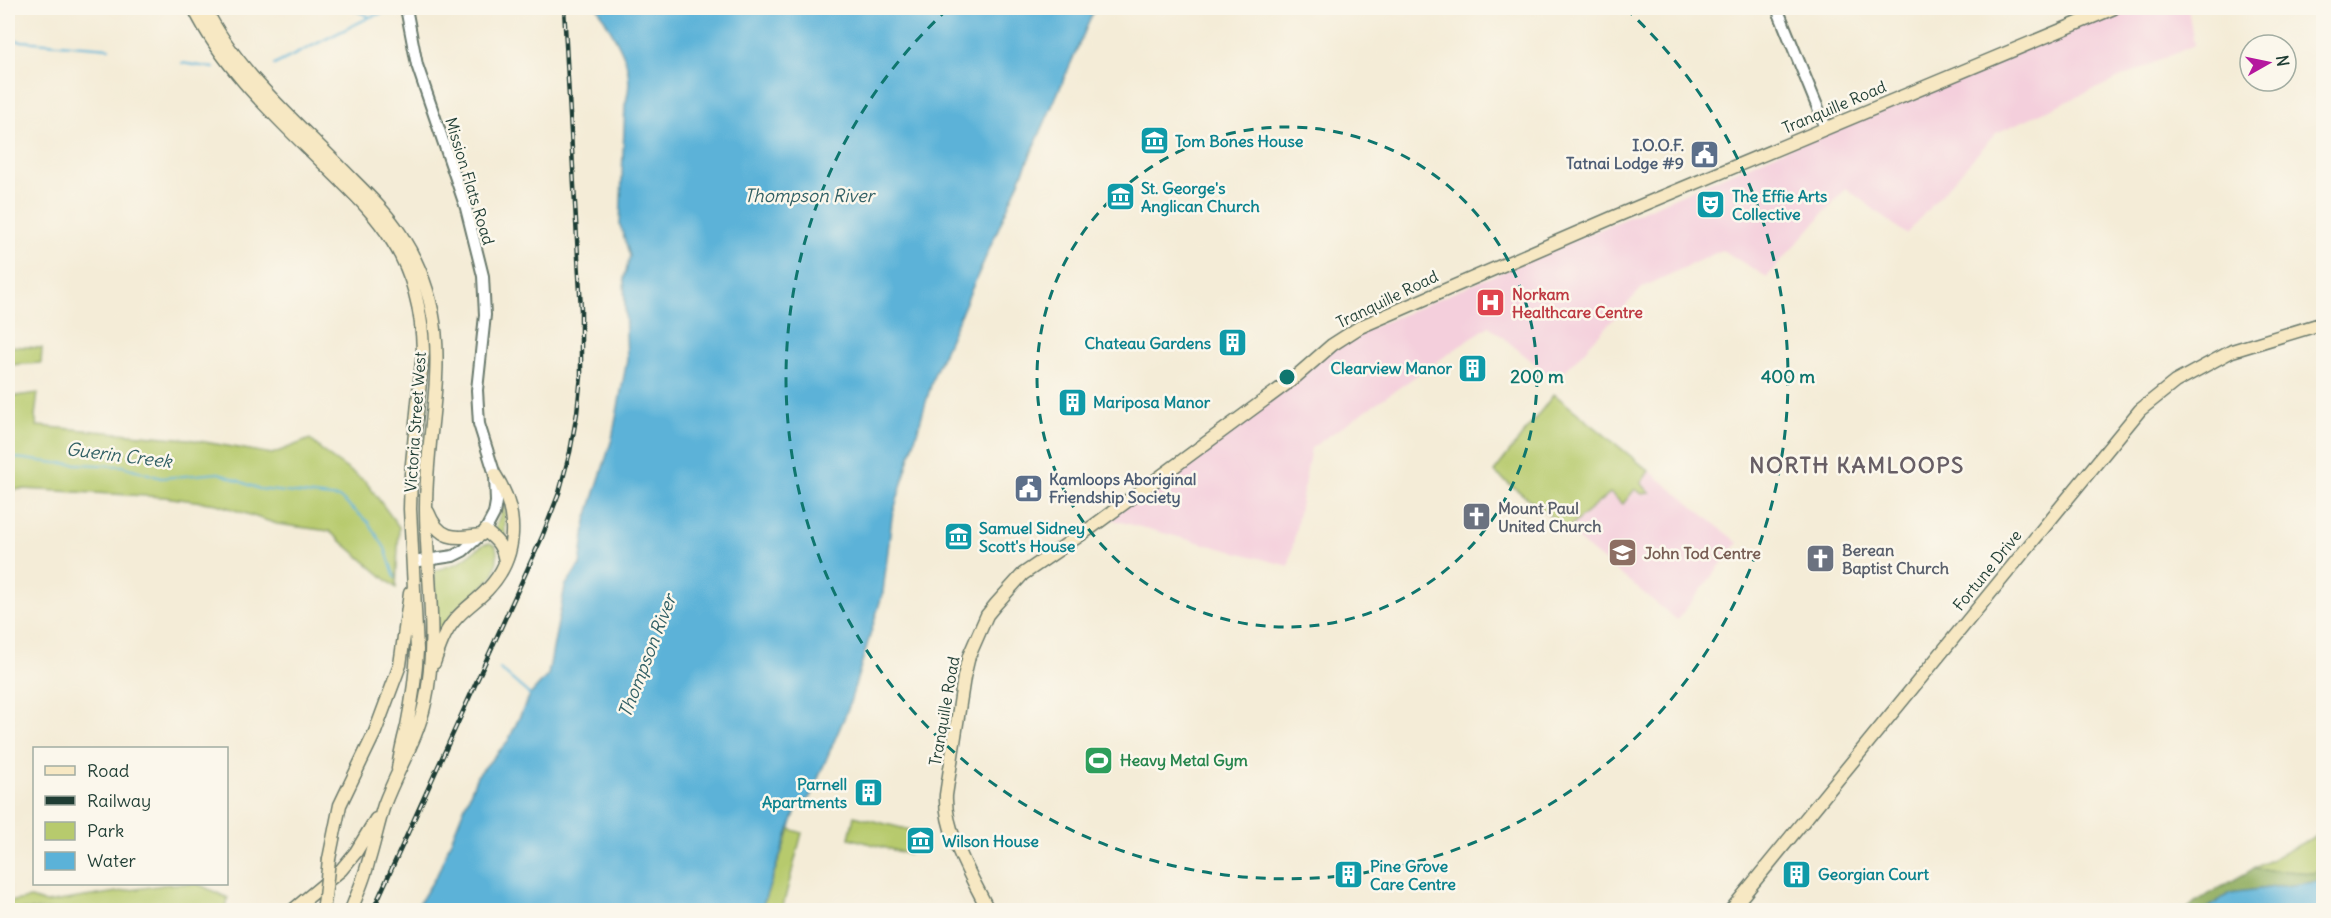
<svg xmlns="http://www.w3.org/2000/svg" width="2331" height="918" viewBox="0 0 2331 918" font-family="Delius,sans-serif">
  <rect width="100%" height="100%" fill="#fbf7ec"/>
  <filter id="ink" filterUnits="userSpaceOnUse"><feTurbulence type="fractalNoise" baseFrequency=".0167" numOctaves="2"/><feDisplacementMap in="SourceGraphic" scale="12" xChannelSelector="R" yChannelSelector="G"/><feConvolveMatrix kernelMatrix="1 2 1 2 8 2 1 2 1" color-interpolation-filters="sRGB"/></filter>
  <filter id="wash" filterUnits="userSpaceOnUse"><feTurbulence type="fractalNoise" baseFrequency=".008" numOctaves="4" result="noise"/><feDisplacementMap in="SourceGraphic" scale="24" xChannelSelector="R" yChannelSelector="G"/><feGaussianBlur stdDeviation="1.35" result="paint"/><feColorMatrix in="noise" values="0 0 0 0 0 0 0 0 0 0 0 0 0 0 0 0 0 1.4 0 .05"/><feComposite in="paint" operator="in"/></filter>
  <g filter="url(#wash)">
    <rect width="100%" height="100%" fill="#f4ecd7"/>
    <!-- built -->
    <path fill="#f4cfdc" d="M2114,8h74l6,37 -198,88 -90,101 -60,-46 -79,89 -45,-27 -79,37 -87,94 -67,-55 -178,122 -22,118 -179,-47 222,-174z
      M1554,393l184,150 -61,77 -183,-148z"/>
    <!-- green -->
    <path fill="#b7ca6d" stroke="#6b8450" stroke-width="1.5" d="M8,346l34,2 -1,15 -33,2z
      M38,393l-3,23 2,10 151,13 84,15 38,-15 16,15 40,28 33,45 -3,61 -67,-57 -52,-7 -60,-20 -53,-7 -140,-8 -16,1v-93z
      M1554,394l95,77 -8,12 9,10 -8,1 -7,-5 -12,15 -13,-11 -43,36 -73,-57z
      M504,503h1v39l-10,-12z
      M490,543l6,3c6,34 -14,40 -36,60 -10,8 -15,20 -23,30l-3,-65 24,-8 26,-19z
      M854,816l60,15 -6,23 -59,-16z
      M790,829l12,4 -20,77h-21z
      M2323,832v37l-9,4 -61,-4z
      M169,884h29l30,14 -2,12h-218v-8l23,-4 15,5z"/>
    <!-- forest -->
    <path fill="#91ae60" stroke="#58764a" stroke-width="1.5" d="M2253,869l61,4 9,-4v12l-93,12 -26,17h-18l9,-8z"/>
    <!-- water -->
    <path fill="#5bb2d8" stroke="#3d7886" stroke-width="1.5" d="M598,8h497l-161,367 -42,142 -9,75 -35,117 -38,88 -14,13 -35,100h-346l23,-37 39,-97 31,-35 22,-46 18,-20 17,-89 15,-21 6,-44 26,-82 15,-79 -3,-82 6,-22 -10,-31 5,-120c13,-39 -9,-64 -27,-97z
      M2323,881v29h-119l26,-17z"/>
    <g fill="none" stroke-linecap="round" stroke-linejoin="round">
      <!-- stream -->
      <path stroke="#5bb2d8" stroke-width="2" d="M351,8l19,9
        M497,8h17
        M8,40l101,8
        M182,63l32,5
        M274,65l96,-48 29,-9
        M8,457l48,6 67,3 38,12 58,-5 40,16 81,9 28,24 17,26 10,30
        M500,669l30,26"/>
    </g>
  </g>
  <g filter="url(#ink)">
    <g fill="none" stroke-linecap="round" stroke-linejoin="round">
      <defs>
        <path id="tertiary" d="M406,8l11,57 49,143 17,68 2,39 -8,75 2,34 16,51 1,27 -2,12 -9,17 -22,20 -10,5 -40,6
          M1777,8l49,120"/>
        <path id="secondary" d="M194,8c31,64 87,113 137,163 21,21 44,42 60,68 22,33 31,73 32,112l-12,123 -1,35 7,141c-1,25 -5,51 -10,76 -4,15 -7,27 -9,43
          M205,8c32,65 93,115 143,167 18,18 39,38 53,60 61,96 25,171 25,273 0,65 13,131 -1,195 -8,37 -28,67 -41,102 -6,19 -10,39 -16,58 -4,16 -11,32 -17,47
          M428,512c11,28 26,27 53,23
          M485,531c12,9 18,15 20,31
          M434,663c5,-15 10,-30 20,-42 9,-12 23,-20 33,-31 32,-33 32,-79 8,-115
          M329,859l11,-54 35,-73 25,-67 10,-72
          M293,910l48,-40 15,-18 20,-33
          M323,910l2,-13
          M988,910c-16,-33 -44,-78 -42,-115l18,-118 5,-21 18,-41 9,-11 27,-30 69,-47 201,-148 39,-34 28,-18 254,-110 500,-209
          M1731,910l409,-500 35,-28 57,-31 92,-28"/>
      </defs>
      <!-- tertiary casing -->
      <use href="#tertiary" stroke="#6a7a6d" stroke-width="14"/>
      <!-- secondary casing -->
      <use href="#secondary" stroke="#6a7a6d" stroke-width="15"/>
      <!-- tertiary -->
      <use href="#tertiary" stroke="#fff" stroke-width="10"/>
      <!-- secondary -->
      <use href="#secondary" stroke="#f7e8c3" stroke-width="12"/>
      <defs>
        <path id="rail" d="M373,910l169,-373 17,-44 11,-41 7,-39 4,-37v-66l-17,-302"/>
      </defs>
      <!-- rail casing -->
      <use href="#rail" stroke="#1f3d34" stroke-width="4.5"/>
      <!-- rail -->
      <use href="#rail" stroke="#fbf7ec" stroke-width="2" stroke-dasharray="7" stroke-linecap="butt"/>
      <defs>
        <path id="secondary-bridge" d="M325,897l4,-38"/>
      </defs>
      <!-- secondary-bridge casing -->
      <use href="#secondary-bridge" stroke="#6a7a6d" stroke-width="15" stroke-linecap="butt"/>
      <!-- secondary-bridge -->
      <use href="#secondary-bridge" stroke="#f7e8c3" stroke-width="12"/>
    </g>
  </g>
  <!-- distance rings -->
  <g fill="none" stroke="#0f766e" stroke-width="3" stroke-dasharray="10 8">
    <circle cx="1287" cy="377" r="250"/>
    <path d="M1625 8A501 501 0 1 1 949 8"/>
  </g>
  <!-- icons -->
  <defs>
    <symbol id="museum-square" viewBox="-11 -11 22 22"><rect x="-9" y="-9" width="18" height="18" rx="4" fill="#0f9aa8" stroke="#fbf7ec"/><path d="M0-6L6-3V-2H-6V-3ZM-5-1h2V3h-2ZM-1-1h2V3h-2ZM3-1h2V3H3ZM-6 4H6V6H-6Z" fill="#fff"/></symbol>
    <symbol id="civic-square" viewBox="-11 -11 22 22"><rect x="-9" y="-9" width="18" height="18" rx="4" fill="#5c6f8a" stroke="#fbf7ec"/><path d="M-.6-6.5H3V-4.5H.6V-3L4-1V1h2V6H-6V1h2V-1L-.6-3ZM-1.2 2.5V6h2.4V2.5Z" fill="#fff"/></symbol>
    <symbol id="theatre-square" viewBox="-11 -11 22 22"><rect x="-9" y="-9" width="18" height="18" rx="4" fill="#0f9aa8" stroke="#fbf7ec"/><path d="M-5-5.5Q0-4 5-5.5V0Q5 5 0 6Q-5 5-5 0ZM-3.3-2.5H-1v1.5H-3.3ZM1-2.5H3.3v1.5H1ZM-2.8 1Q0 5.5 2.8 1Z" fill="#fff"/></symbol>
    <symbol id="hospital-square" viewBox="-11 -11 22 22"><rect x="-9" y="-9" width="18" height="18" rx="4" fill="#e0444e" stroke="#fbf7ec"/><path d="M-5-5h3v3.5h4V-5h3V5h-3V1.5h-4V5h-3Z" fill="#fff"/></symbol>
    <symbol id="building-square" viewBox="-11 -11 22 22"><rect x="-9" y="-9" width="18" height="18" rx="4" fill="#0f9aa8" stroke="#fbf7ec"/><path d="M-4-6H4V6H1V3H-1V6H-4ZM-2.5-4.3h1.7v1.8h-1.7ZM.8-4.3h1.7v1.8H.8ZM-2.5-1h1.7V.8h-1.7ZM.8-1h1.7V.8H.8Z" fill="#fff"/></symbol>
    <symbol id="church-square" viewBox="-11 -11 22 22"><rect x="-9" y="-9" width="18" height="18" rx="4" fill="#6b7280" stroke="#fbf7ec"/><path d="M-1.2-6h2.4v3.5h3.3v2.4h-3.3V6h-2.4V-.1h-3.3v-2.4h3.3Z" fill="#fff"/></symbol>
    <symbol id="school-square" viewBox="-11 -11 22 22"><rect x="-9" y="-9" width="18" height="18" rx="4" fill="#8d6e63" stroke="#fbf7ec"/><path d="M0-5L7-2L0 1L-7-2ZM-4 1L0 2.5L4 1V4Q0 6-4 4Z" fill="#fff"/></symbol>
    <symbol id="stadium-square" viewBox="-11 -11 22 22"><rect x="-9" y="-9" width="18" height="18" rx="4" fill="#2e9e5b" stroke="#fbf7ec"/><path d="M0-5a6.5 5 0 1 0 0 10a6.5 5 0 1 0 0-10ZM-3.5-1.8h7v3.6h-7Z" fill="#fff"/></symbol>
  </defs>
  <g fill-rule="evenodd">
    <use href="#museum-square" x="1138" y="124" width="33" height="33"/>
    <use href="#civic-square" x="1688" y="138" width="33" height="33"/>
    <use href="#museum-square" x="1104" y="180" width="33" height="33"/>
    <use href="#theatre-square" x="1694" y="188" width="33" height="33"/>
    <use href="#hospital-square" x="1474" y="286" width="33" height="33"/>
    <use href="#building-square" x="1216" y="326" width="33" height="33"/>
    <use href="#building-square" x="1456" y="352" width="33" height="33"/>
    <use href="#building-square" x="1056" y="386" width="33" height="33"/>
    <use href="#civic-square" x="1012" y="472" width="33" height="33"/>
    <use href="#church-square" x="1460" y="500" width="33" height="33"/>
    <use href="#museum-square" x="942" y="520" width="33" height="33"/>
    <use href="#school-square" x="1606" y="536" width="33" height="33"/>
    <use href="#church-square" x="1804" y="542" width="33" height="33"/>
    <use href="#stadium-square" x="1082" y="744" width="33" height="33"/>
    <use href="#building-square" x="852" y="776" width="33" height="33"/>
    <use href="#museum-square" x="904" y="824" width="33" height="33"/>
    <use href="#building-square" x="1780" y="858" width="33" height="33"/>
    <use href="#building-square" x="1332" y="858" width="33" height="33"/>
  </g>
  <g text-anchor="middle" dominant-baseline="central" stroke-width="5" stroke-linejoin="round" paint-order="stroke">
    <!-- street labels -->
    <g font-size="16" fill="#1f3d34" stroke="#fbf7ec">
      <text transform="translate(1834 107) rotate(-23)">Tranquille Road</text>
      <text transform="translate(470 181) rotate(73)">Mission Flats Road</text>
      <text transform="translate(1387 299) rotate(-26)">Tranquille Road</text>
      <text transform="translate(415 422) rotate(-86)">Victoria Street West</text>
      <text transform="translate(1987 570) rotate(-51)">Fortune Drive</text>
      <text transform="translate(944 711) rotate(-80)">Tranquille Road</text>
    </g>
    <!-- culture labels -->
    <g font-size="16" font-weight="bold" fill="#0d838f" stroke="#fbf7ec" text-anchor="start">
      <text x="1175" y="141">Tom Bones House</text>
      <text x="1141" y="188">St. George's<tspan x="1141" dy="18">Anglican Church</tspan></text>
      <text x="1732" y="196">The Effie Arts<tspan x="1732" dy="18">Collective</tspan></text>
      <text x="1211" y="343" text-anchor="end">Chateau Gardens</text>
      <text x="1452" y="368" text-anchor="end">Clearview Manor</text>
      <text x="1093" y="402">Mariposa Manor</text>
      <text x="979" y="528">Samuel Sidney<tspan x="979" dy="18">Scott's House</tspan></text>
      <text x="847" y="784" text-anchor="end">Parnell<tspan x="847" dy="18">Apartments</tspan></text>
      <text x="942" y="841">Wilson House</text>
      <text x="1370" y="866">Pine Grove<tspan x="1370" dy="18">Care Centre</tspan></text>
      <text x="1818" y="874">Georgian Court</text>
    </g>
    <!-- service labels -->
    <g font-size="16" font-weight="bold" fill="#4e5e75" stroke="#fbf7ec" text-anchor="end">
      <text x="1684" y="145">I.O.O.F.<tspan x="1684" dy="18">Tatnai Lodge #9</tspan></text>
      <text x="1049" y="479" text-anchor="start">Kamloops Aboriginal<tspan x="1049" dy="18">Friendship Society</tspan></text>
    </g>
    <!-- health labels -->
    <g font-size="16" font-weight="bold" fill="#be3a42" stroke="#fbf7ec" text-anchor="start">
      <text x="1512" y="294">Norkam<tspan x="1512" dy="18">Healthcare Centre</tspan></text>
    </g>
    <!-- worship labels -->
    <g font-size="16" font-weight="bold" fill="#5b616d" stroke="#fbf7ec" text-anchor="start">
      <text x="1498" y="508">Mount Paul<tspan x="1498" dy="18">United Church</tspan></text>
      <text x="1842" y="550">Berean<tspan x="1842" dy="18">Baptist Church</tspan></text>
    </g>
    <!-- education labels -->
    <g font-size="16" font-weight="bold" fill="#785e54" stroke="#fbf7ec" text-anchor="start">
      <text x="1644" y="553">John Tod Centre</text>
    </g>
    <!-- leisure labels -->
    <g font-size="16" font-weight="bold" fill="#27864d" stroke="#fbf7ec" text-anchor="start">
      <text x="1120" y="760">Heavy Metal Gym</text>
    </g>
    <!-- water labels -->
    <g font-size="18" font-style="italic" fill="#316065" stroke="#fbf7ec">
      <text x="809" y="195">Thompson River</text>
      <text transform="translate(119 455) rotate(7)">Guerin Creek</text>
      <text transform="translate(647 656) rotate(-69)">Thompson River</text>
    </g>
    <!-- district labels -->
    <g font-size="22" font-weight="bold" letter-spacing="1.5" fill="#675e65" stroke="#fbf7ec">
      <text x="1857" y="465">NORTH KAMLOOPS</text>
    </g>
  </g>
  <circle cx="1287" cy="377" r="9" fill="#0f766e" stroke="#fbf7ec" stroke-width="3"/>
  <g font-size="18" text-anchor="middle" font-weight="bold" fill="#0f766e" stroke="#fbf7ec" stroke-width="5" stroke-linejoin="round" paint-order="stroke">
    <text x="1537" y="383">200 m</text>
    <text x="1788" y="383">400 m</text>
  </g>
  <!-- margin -->
  <rect width="2331" height="918" fill="none" stroke="#fbf7ec" stroke-width="30"/>
  <!-- legend -->
  <rect x="33" y="747" width="195" height="138" fill="#fbf7ec" stroke="#a3ada2" stroke-width="1.5"/>
  <rect x="45" y="766" width="30" height="9" fill="#f7e8c3" stroke="#a3ada2" stroke-width="1.5"/>
  <text x="87" y="777" font-size="18" fill="#1f3d34">Road</text>
  <rect x="45" y="796" width="30" height="9" fill="#1f3d34" stroke="#a3ada2" stroke-width="1.5"/>
  <text x="87" y="807" font-size="18" fill="#1f3d34">Railway</text>
  <rect x="45" y="822" width="30" height="18" fill="#b7ca6d" stroke="#a3ada2" stroke-width="1.5"/>
  <text x="87" y="837" font-size="18" fill="#1f3d34">Park</text>
  <rect x="45" y="852" width="30" height="18" fill="#5bb2d8" stroke="#a3ada2" stroke-width="1.5"/>
  <text x="87" y="867" font-size="18" fill="#1f3d34">Water</text>
  <!-- north arrow -->
  <g transform="translate(2268 63) rotate(81)"><circle r="28" fill="#fbf7ec" stroke="#a3ada2" stroke-width="1.5"/>
  <path d="M0-4.5L10 22L0 15L-10 22Z" fill="#b5179e"/>
  <text y="-9" font-size="16" font-weight="bold" text-anchor="middle" fill="#1f3d34">N</text>
  </g>
</svg>
